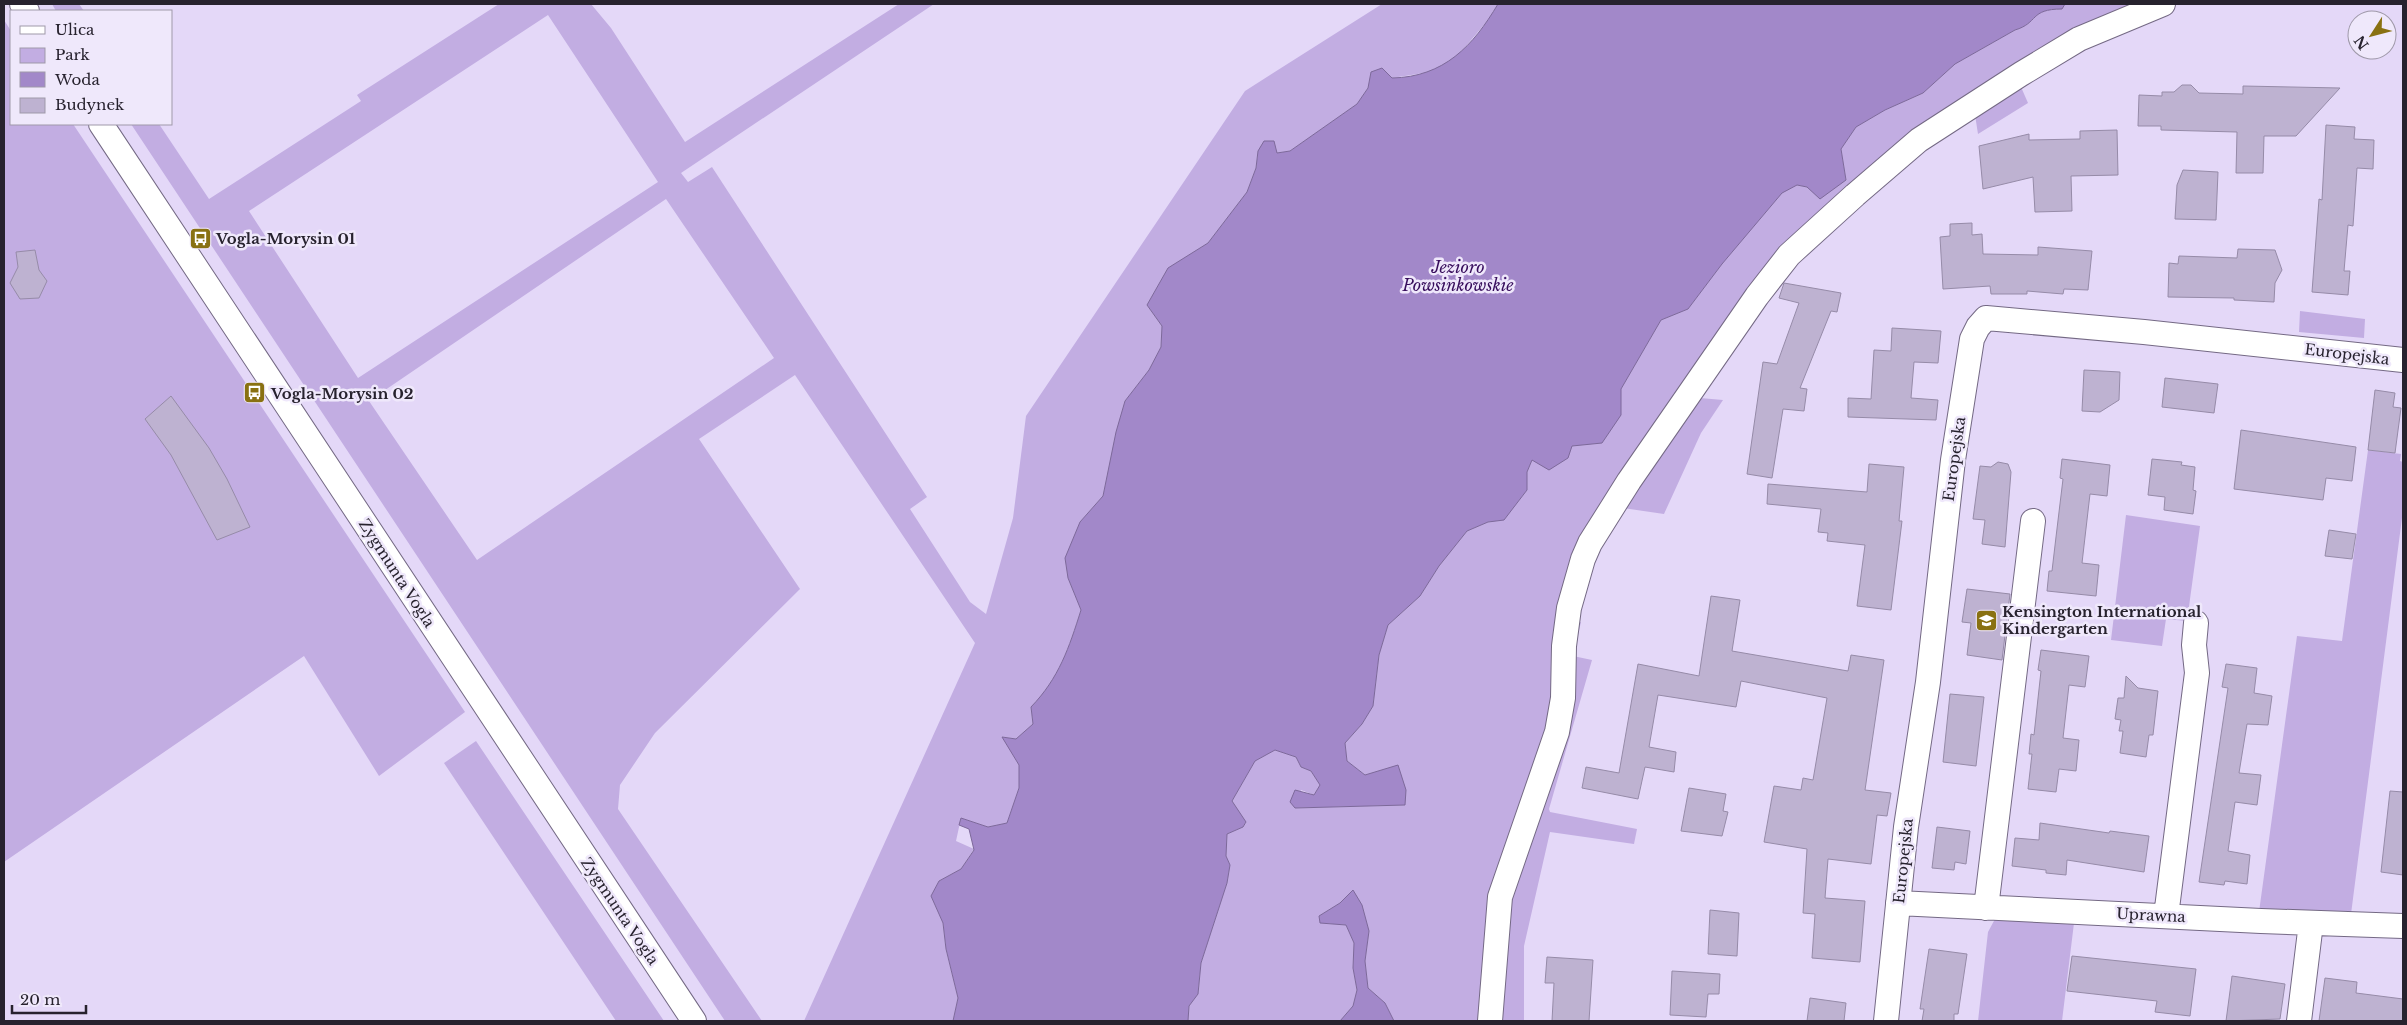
<svg xmlns="http://www.w3.org/2000/svg" width="2407" height="1025" viewBox="0 0 2407 1025" font-family="'Libre Baskerville',serif">
  <rect width="100%" height="100%" fill="#e4d8f8"/>
  <!-- green -->
  <path fill="#c2ade2" fill-rule="evenodd" d="M52,4h27l5,7h-28z
    M499,4h92l20,24 74,114 214,-138h35l-253,169 7,9 24,-15 215,330 -17,12 60,93 16,12 27,-96 13,-102 219,-325 137,-87h116l-9,15 -34,40 -25,13 -38,6 -24,10 -11,16 -67,47 -13,2 -19,-2 -2,17 -9,24 -39,51 -40,26 -21,36 15,21 -1,21 -12,23 -24,31 -22,95 -23,26 -12,56 13,32c-12,38 -22,68 -50,97l2,17 -17,15 -13,-2 16,28v23l-12,35 -19,4 -27,-9 -5,23 18,8 -13,20 -22,12 -8,15 12,27 3,27 12,48 -5,23h-149l171,-378 -180,-268 -96,64 101,150 -145,144 -35,52 -2,24 144,212h-37l-594,-897h28l50,75 152,-98 -4,-6zM548,15l110,167 -300,196 -109,-167zM666,199l108,159 -297,202 -108,-159z
    M2065,4h75l-287,182 -273,363 -23,139 -73,333h-90l-9,-18 -17,-15 -3,-27 4,-30 -16,-41 -13,13 -21,13 2,7 25,2 8,18 -1,25 4,22 -4,16 -13,15h-152l1,-15 9,-12 3,-31 26,-80 3,-18 -4,-9 1,-22 16,-7 3,-4 -14,-22 23,-40 20,-11 21,7 5,10 10,4 9,14 -6,10 -13,-5 -6,18 110,-3 -58,-44 -2,-18 17,-19 11,-18 6,-51 9,-30 32,-29 19,-30 28,-35 21,-9 16,-3 23,-29v-18l5,-12 40,-15 49,-30v-26l40,-69 27,-11 34,-45 60,-72 15,-7 10,2 39,-7 -5,-31 15,-22 29,-17 38,-17 32,-29 60,-34c24,-7 14,-21 47,-21z
    M4,20l7,11v93h62l392,588 -86,64 -75,-120 -300,206z
    M2021,87l7,16 -50,31 -3,-19z
    M2300,311l65,8 -1,19 -65,-6z
    M1700,398l23,2 -22,33 -37,81 -41,-6z
    M2368,450l33,4 -1,7 3,1v48l-52,404 -92,-2 38,-276 45,5z
    M2126,515l74,11 -13,95 -21,-2 -4,27 -51,-6z
    M1581,622l-8,34 19,4 -43,149 1,3 87,17 -3,15 -84,-12 -26,114v75h-27l9,-127 68,-270z
    M476,741l188,280h-48l-172,-258z
    M1995,919l79,4 -12,98h-84l10,-89z"/>
  <!-- water -->
  <path fill="#a288c9" stroke="#7d699a" d="M1498,4h567l-3,5c-33,0 -23,14 -47,21l-60,34 -32,29 -38,17 -29,17 -15,22 5,31 -26,19 -13,-12 -10,-2 -15,8 -60,71 -34,45 -27,11 -40,69v26l-19,28 -30,3 -4,12 -19,12 -17,-10 -5,12v18l-23,30 -16,2 -21,9 -28,35 -19,30 -32,29 -9,30 -6,51 -11,18 -17,19 2,18 18,14 33,-10 8,25 -1,15 -110,3 -5,-6 5,-12 19,5 6,-10 -9,-14 -10,-4 -5,-10 -21,-7 -20,11 -23,40 14,21 -3,5 -16,7 -1,22 4,9 -3,18 -26,80 -3,31 -9,12 -1,15h-235l5,-23 -12,-49 -3,-26 -12,-27 8,-15 22,-12 13,-19 -5,-21 -10,-4 2,-7 27,9 19,-4 12,-35v-23l-17,-28 14,2 17,-15 -2,-17c28,-29 38,-59 50,-97l-13,-32 -3,-20 15,-36 23,-26 13,-64 9,-31 24,-31 12,-23 1,-21 -15,-21 21,-37 40,-25 39,-51 9,-24 2,-17 6,-10h10l3,12 13,-2 67,-47 11,-16 3,-16 11,-4 10,10c52,-1 81,-32 106,-74z
    M1353,890l9,15 7,26 -4,30 3,27 17,15 9,18h-54l13,-15 4,-16 -4,-22 1,-25 -8,-18 -26,-2 -1,-7 21,-13z"/>
  <!-- building -->
  <path fill="#beb2d1" stroke="#968ba8" d="M2182,85h9l8,8 44,1v-8l97,2 -44,48h-32l-1,37h-27l1,-41 -76,-2v-4h-23l1,-31 23,1v-4h12z
    M2326,125l29,2 -1,12 20,1 -1,29 -16,-1 -4,58 -5,-1 -4,46h6l-2,24 -36,-3 7,-93 3,1z
    M2117,130l1,45 -47,1 1,35 -37,1 -2,-35 -50,12 -4,-43 50,-12v6l51,-1v-8z
    M2183,170l35,2 -2,48 -41,-1 2,-34z
    M1972,223v12l10,-1 1,20 55,1v-8l54,4 -4,39 -24,-1 -1,5 -36,-3v3h-36l-1,-8 -47,3 -3,-52 10,-1v-12z
    M2238,249l37,1 7,20 -7,13 -1,19 -40,-2v-2l-66,-1 1,-34 9,1 1,-8 58,2z
    M35,250l4,20 8,11 -8,17 -19,1 -10,-16 8,-16 -2,-15z
    M1784,283l57,10 -4,19 -6,-1 -31,77 7,1 -3,22 -21,-2 -11,69 -25,-4 16,-112 14,2 22,-61 -20,-5z
    M1892,328l49,3 -3,32 -24,-1 -3,36 27,2 -2,20 -88,-3v-19l23,1 3,-49 17,1z
    M2084,370l36,2 -1,28 -19,12 -18,-1z
    M2165,378l53,6 -4,29 -52,-6z
    M2375,390l20,3 -2,14 8,1 -6,45 -27,-3z
    M171,396l38,52 18,31 23,48 -33,13 -46,-85 -26,-36z
    M2241,430l115,17 -4,34 -26,-3 -3,22 -89,-11z
    M2062,459l48,6 -3,31 -17,-2 -8,69 17,2 -3,31 -49,-5 2,-20h3l4,-34 7,-58 -3,-1z
    M2152,459l30,3 -1,3 14,2 -2,23 3,1 -3,23 -29,-4 1,-13 -17,-2z
    M1998,462l10,2 3,8 -6,75 -23,-3 3,-24 -12,-1 7,-53 11,1z
    M1869,464l35,3 -5,54h3l-11,89 -34,-4 8,-61 -38,-4 1,-8 -10,-1 3,-23 -54,-5 1,-20 99,8z
    M2329,530l27,4 -4,25 -27,-3z
    M1967,589l43,5 -8,66 -35,-5 4,-32 -9,-1z
    M1711,596l29,4 -8,51 116,20 3,-16 33,5 -19,130 26,3 -4,23 -10,-1 -6,49 -43,-5 -3,39 40,3 -5,61 -48,-4 3,-44 -12,-1 4,-64 -43,-7 10,-56 27,4 2,-12 10,2 14,-82 -86,-17 -5,26 -78,-12 -9,52 27,5 -2,20 -29,-5 -7,32 -56,-11 4,-21 33,6 19,-109 61,12z
    M2041,650l48,6 -4,31 -16,-2 -6,53 16,2 -3,31 -17,-2 -3,23 -28,-3 4,-35h-3l2,-20 3,1 7,-64 -3,-1z
    M2226,664l31,4 -3,25 18,3 -4,29 -21,-1 -8,49 22,2 -4,30 -22,-3 -7,49 22,4 -3,29 -22,-3 -1,4 -25,-3 29,-194 -6,-1z
    M2126,676l12,12 20,3 -5,44h-4l-3,22 -26,-4 3,-22h-4l2,-11 -6,-1 3,-21h6z
    M1950,694l34,3 -8,69 -33,-4z
    M1689,788l37,6 -3,17 5,1 -6,24 -41,-5z
    M2390,791l13,1v83l-22,-3z
    M2040,823l69,10 1,-2 39,5 -5,36 -77,-12 -1,15 -20,-2v-3l-34,-4 3,-28 24,2z
    M1937,827l33,4 -4,33 -11,-2 -1,8 -22,-2z
    M1710,910l29,3 -2,43 -29,-2z
    M1929,949l38,5 -9,60h-4v7h-32l2,-12h-4z
    M2072,956l124,13 -6,47 -35,-4 2,-11 -90,-10z
    M1547,957l46,3 -4,61h-37l2,-38h-9z
    M1672,971l48,3 -1,20h-11l-2,23 -36,-2z
    M2232,976l53,8 -5,35 -54,2z
    M2325,978l32,4 -1,11 47,6v22h-84z
    M1810,998l36,5 -2,18h-37z"/>
  <g fill="none" stroke-linecap="round" stroke-linejoin="round">
    <defs>
      <path id="minor" d="M22,4l5,7
        M101,124l593,897
        M1898,903l363,18 142,5
        M1986,908l47,-387
        M2166,916l31,-243 -3,-28 2,-22
        M1490,1021l10,-124 57,-165 6,-34 1,-52 5,-38 14,-49 7,-16 39,-62 128,-185 32,-41 66,-60 64,-55 102,-66 58,-35 84,-35
        M1886,1021l20,-194 22,-145 25,-222 19,-121 6,-12 8,-9 158,14 259,28
        M2299,1021l12,-98"/>
    </defs>
    <!-- minor casing -->
    <use href="#minor" stroke="#746984" stroke-width="26"/>
    <!-- minor -->
    <use href="#minor" stroke="#fff" stroke-width="24"/>
  </g>
  <!-- icons -->
  <defs>
    <symbol id="bus-square" viewBox="-11 -11 22 22"><rect x="-9" y="-9" width="18" height="18" rx="4" fill="#897112" stroke="#efe8fb"/><path d="M-5-6H5V4H4V6H2V4H-2V6H-4V4H-5ZM-3.5-4V0h7V-4ZM-3.5 1.2v1.5H-2V1.2ZM2 1.2v1.5H3.5V1.2Z" fill="#fff"/></symbol>
    <symbol id="school-square" viewBox="-11 -11 22 22"><rect x="-9" y="-9" width="18" height="18" rx="4" fill="#897112" stroke="#efe8fb"/><path d="M0-5L7-2L0 1L-7-2ZM-4 1L0 2.5L4 1V4Q0 6-4 4Z" fill="#fff"/></symbol>
  </defs>
  <g fill-rule="evenodd">
    <use href="#bus-square" x="188" y="226" width="25" height="25"/>
    <use href="#bus-square" x="242" y="380" width="25" height="25"/>
    <use href="#school-square" x="1974" y="608" width="25" height="25"/>
  </g>
  <g text-anchor="middle" dominant-baseline="central" stroke-width="5" stroke-linejoin="round" paint-order="stroke">
    <!-- poi labels -->
    <g font-size="15" font-weight="bold" fill="#27222e" stroke="#efe8fb" text-anchor="start">
      <text x="216" y="238">Vogla-Morysin 01</text>
      <text x="271" y="393">Vogla-Morysin 02</text>
      <text x="2002" y="611">Kensington International<tspan x="2002" dy="17">Kindergarten</tspan></text>
    </g>
    <!-- street labels -->
    <g font-size="15" fill="#27222e" stroke="#efe8fb">
      <text transform="translate(2347 354) rotate(7)">Europejska</text>
      <text transform="translate(1954 459) rotate(-82)">Europejska</text>
      <text transform="translate(397 573) rotate(57)">Zygmunta Vogla</text>
      <text transform="translate(1903 861) rotate(-84)">Europejska</text>
      <text transform="translate(620 911) rotate(56)">Zygmunta Vogla</text>
      <text transform="translate(2151 915) rotate(3)">Uprawna</text>
    </g>
    <!-- water labels -->
    <g font-size="16" font-style="italic" fill="#370d5c" stroke="#efe8fb">
      <text x="1458" y="267">Jezioro<tspan x="1458" dy="18">Powsinkowskie</tspan></text>
    </g>
  </g>
  <!-- border -->
  <rect width="2407" height="1025" fill="none" stroke="#27222e" stroke-width="10"/>
  <!-- legend -->
  <rect x="10" y="10" width="162" height="115" fill="#efe8fb" stroke="#9f99a9"/>
  <rect x="20" y="26" width="25" height="8" fill="#ffffff" stroke="#9f99a9"/>
  <text x="55" y="35" font-size="15" fill="#27222e">Ulica</text>
  <rect x="20" y="48" width="25" height="15" fill="#c2ade2" stroke="#9f99a9"/>
  <text x="55" y="60" font-size="15" fill="#27222e">Park</text>
  <rect x="20" y="72" width="25" height="15" fill="#a288c9" stroke="#9f99a9"/>
  <text x="55" y="85" font-size="15" fill="#27222e">Woda</text>
  <rect x="20" y="98" width="25" height="15" fill="#beb2d1" stroke="#9f99a9"/>
  <text x="55" y="110" font-size="15" fill="#27222e">Budynek</text>
  <!-- north arrow -->
  <g transform="translate(2372 35) rotate(234)"><circle r="24" fill="#efe8fb" stroke="#9f99a9"/>
  <path d="M0-4L9 19L0 12L-9 19Z" fill="#897112"/>
  <text y="-8" font-size="14" font-weight="bold" text-anchor="middle" fill="#27222e">N</text>
  </g>
  <!-- scale -->
  <path d="M12 1005v8h74v-8" fill="none" stroke="#27222e" stroke-width="2.5"/>
  <text x="20" y="1005" font-size="15" fill="#27222e" stroke="#efe8fb" stroke-width="4" paint-order="stroke">20 m</text>
</svg>
